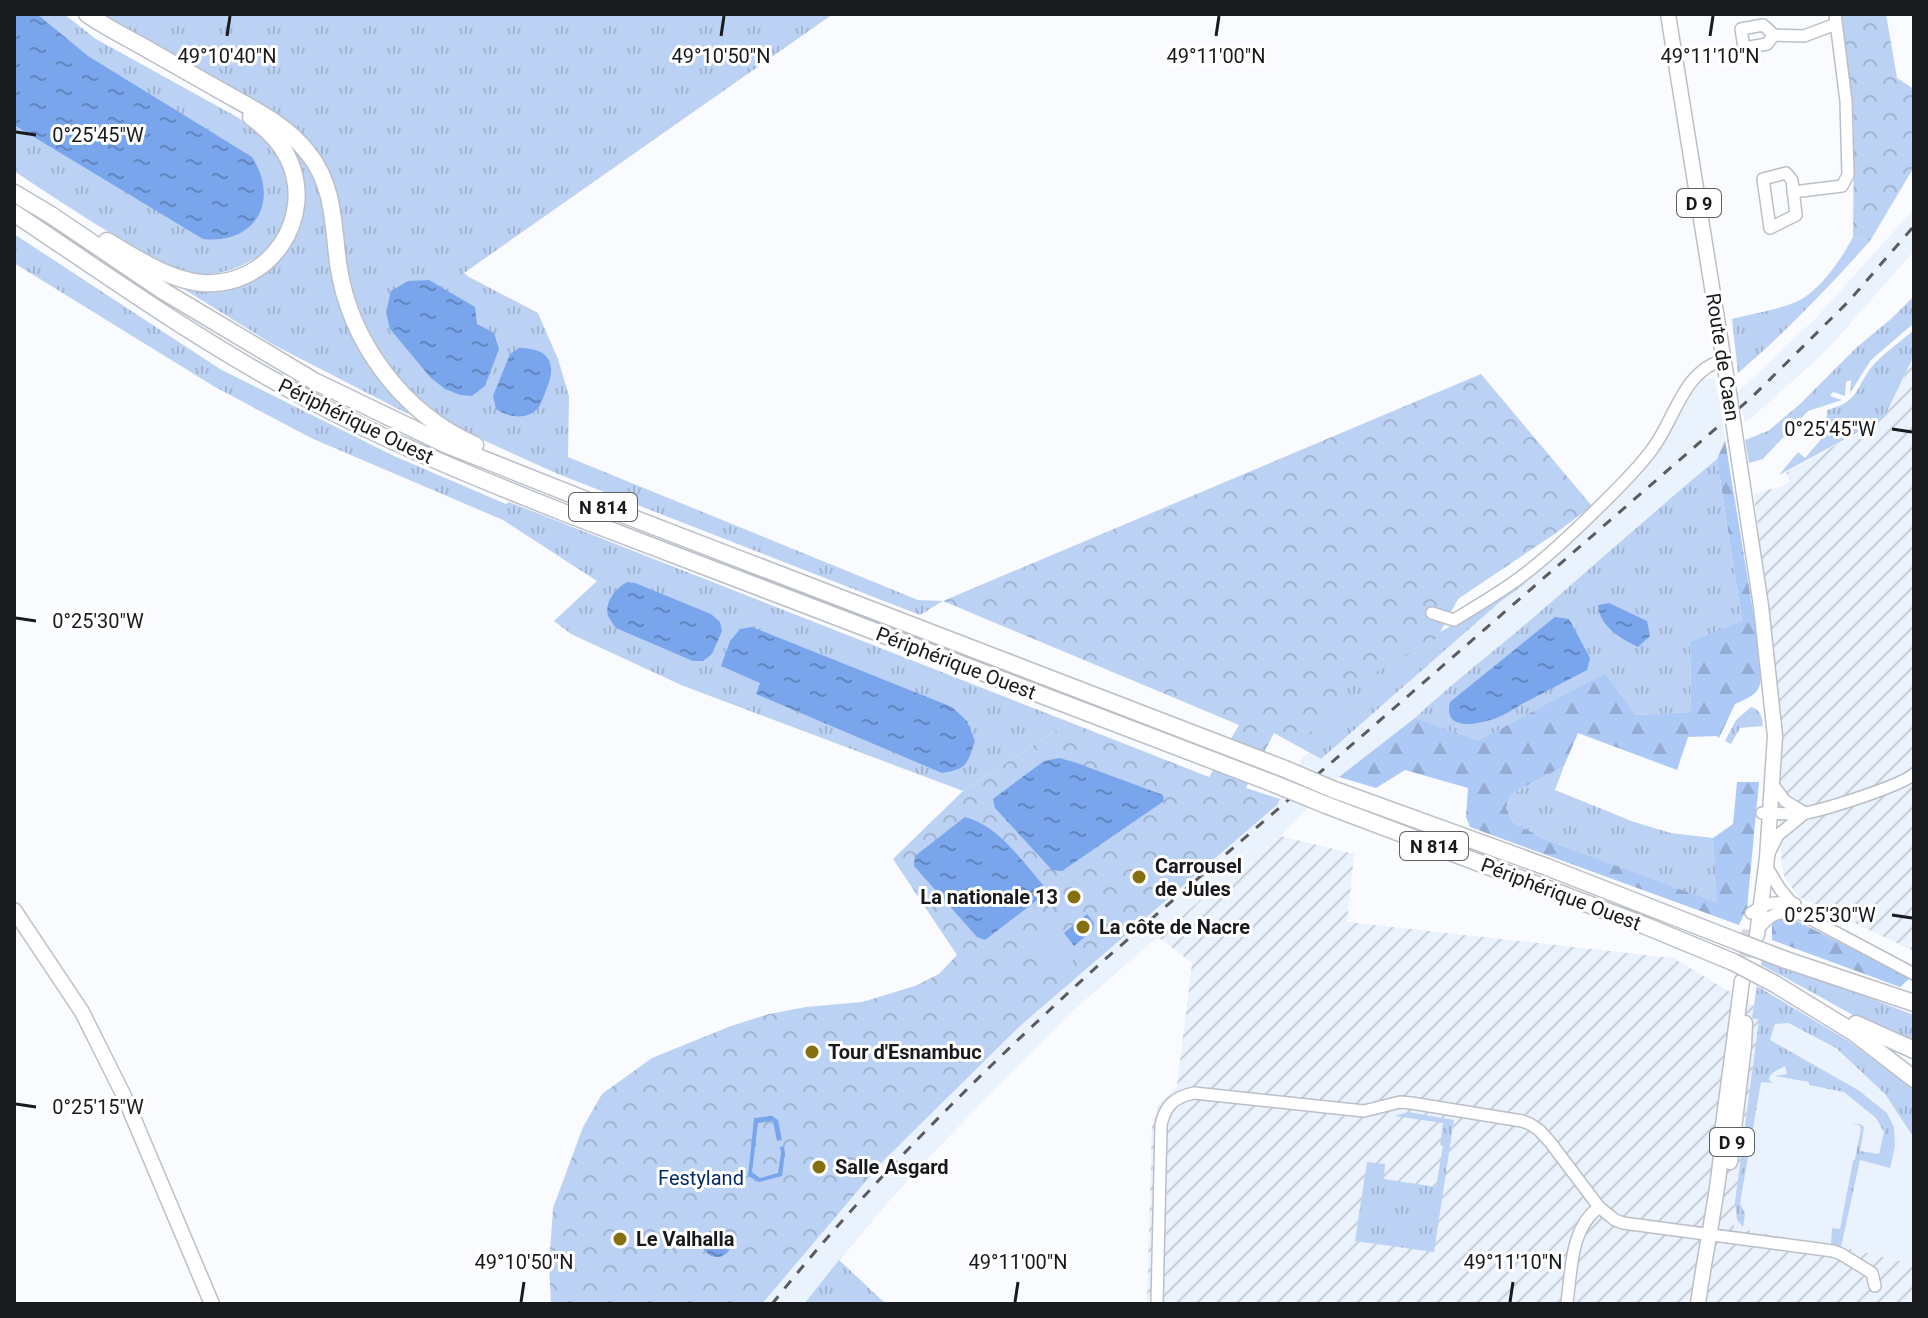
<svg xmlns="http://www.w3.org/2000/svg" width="1928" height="1318" viewBox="0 0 1928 1318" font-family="Roboto,sans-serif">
  <defs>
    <pattern id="industrial-furrows" width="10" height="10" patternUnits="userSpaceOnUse" patternTransform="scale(2)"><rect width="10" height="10" fill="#eaf2fd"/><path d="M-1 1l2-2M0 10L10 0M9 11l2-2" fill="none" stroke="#c8cfd8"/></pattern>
    <pattern id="grass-tufts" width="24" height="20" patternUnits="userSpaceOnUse" patternTransform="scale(2)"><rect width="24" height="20" fill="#bcd2f4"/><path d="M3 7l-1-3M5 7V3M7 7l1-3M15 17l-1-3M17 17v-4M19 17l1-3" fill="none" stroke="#a1b4d1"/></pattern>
    <pattern id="forest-firs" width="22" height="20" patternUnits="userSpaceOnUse" patternTransform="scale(2)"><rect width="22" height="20" fill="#adc9f5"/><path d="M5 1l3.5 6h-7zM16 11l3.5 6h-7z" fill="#94acd2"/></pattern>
    <pattern id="park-crowns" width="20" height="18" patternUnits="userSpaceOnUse" patternTransform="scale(2)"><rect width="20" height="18" fill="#bcd2f4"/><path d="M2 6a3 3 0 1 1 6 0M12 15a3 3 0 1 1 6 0" fill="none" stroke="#a1b4d1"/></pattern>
    <pattern id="water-ripples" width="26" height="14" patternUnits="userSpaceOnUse" patternTransform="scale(2)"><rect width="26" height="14" fill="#79a5ec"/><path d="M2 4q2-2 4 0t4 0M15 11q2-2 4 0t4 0" fill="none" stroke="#6286bf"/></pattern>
  </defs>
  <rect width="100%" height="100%" fill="#f9fbfe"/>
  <!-- built -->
  <path fill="#eaf2fd" d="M1914,209v42l-90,102 -74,66 -5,2 -8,-28 78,-74z
    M1714,378l7,29 4,33 -8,19 -65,54 -159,140 -51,40 -27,25 -76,59 -59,59 -60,53h-7l-144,125 -142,145 -44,49 -79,96h-42l121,-143 137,-135 257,-221 25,-47 283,-232 48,-43 27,-36 38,-68z
    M1764,1012l72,36 49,46 29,44v127l-67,-17 -113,-20z"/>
  <!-- industrial -->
  <path fill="url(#industrial-furrows)" d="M1914,355v596l-115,-54 -14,-19 -3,-12 -15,-260 -13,-112 29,-8 7,-5 -4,-8 98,-55z
    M1280,836l74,18 -7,68 326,36 91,54 -30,216 113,20 67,17v31l-3,8h-764l5,-178 6,-21 19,-18 15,-124 -34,-26 55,-48h7z"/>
  <!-- grass -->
  <path fill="url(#grass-tufts)" d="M14,14h50l32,25 141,78 23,16 16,19 10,21 3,19 -1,23 -7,20 -18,22 -2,-2c-21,13 -45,23 -70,18 -24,-5 -46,-20 -67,-32 -38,-22 -74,-46 -110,-70z
    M98,14h735l-369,259 5,4 69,36 20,46 11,37 -1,61 350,143 25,1 -23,14 -362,-141 -84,-38 -32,-19 -21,-18h-8l-43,-55 -25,-69 -6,-68 -7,-27 -14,-26 -21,-24z
    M283,140l12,2 26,40 21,118 70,110 -4,4 -136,-70 -98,-61 59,2 66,-68z
    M14,234l206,135 174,87 112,48 3,-2 560,220 -106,69 -282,-106 -110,-51 -17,-13 43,-40 -94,-61 -192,-82 -96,-51 -201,-124z
    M1853,237l17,4c-42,47 -84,91 -132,132l-6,-54c19,-5 51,-10 68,-19 23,-13 41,-41 53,-63z
    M1914,296v27l-43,37 -21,33 1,-13 -5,2 -1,14 -12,-4 -3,4 12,4 -34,11 -45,48 -14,4 -4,-23 23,-9 31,-26 57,-57 36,-30z
    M1914,330v25l-30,63 -105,57 19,-23 7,6 25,-29 -4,-4 1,-15c35,-9 28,-25 48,-47 12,-12 26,-22 39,-33z
    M1717,459l25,162 -52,22 1,69 -57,3 -29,-42 -127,69 -63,-24c36,-34 75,-63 112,-95 64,-55 126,-111 190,-164z
    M1529,581l-28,20 -180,158 -47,-26 166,-101z
    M1751,707c10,3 11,10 12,19l-23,2 -9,16 -6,-3 11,-21z
    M1564,766l-9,24 79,32 37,11 42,5 5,66 -174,-65 -31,-17 -7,-14 5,-14z
    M1762,957l152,58v30c-53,-23 -102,-54 -153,-80z
    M1757,986l90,54 67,50v48l-29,-44 -49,-46 -48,-25 -13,1 -5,16 88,50 29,23 7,14 1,19 -5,22 -30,-8 -19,87 -10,-2 1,-17 8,1 13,-68 2,-2 6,-30 -2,-4 -8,-1h9l4,3 -4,24 19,3 5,-22 -8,-14 -32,-26 -35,-7v-3l-34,-6 12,-2 -2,-8c-6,4 -16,6 -16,14l4,3 -12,-1 -21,121 5,11 -2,13 -6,-7 -2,-18 24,-182 -7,-2z
    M1408,1112l46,8 -20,132 -79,-11 12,-79 18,2 -1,15 52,8 7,-41 -3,-1 3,-22 -48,-7z
    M839,1260l47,44h-82z"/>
  <!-- forest -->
  <path fill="url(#forest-firs)" d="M1725,440l37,226c-1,26 -4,28 -27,38l-16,34 -3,-2 -28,1 -11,33 -99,-37 -14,33 -53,28 -5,14 7,14 31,17 173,64 -4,-65 20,-14 4,-42h22l-12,126 -8,17 -269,-98 -4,-10 2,-29 -63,-18 -29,18 -37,-11 76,-59 63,23 127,-68 30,42 56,-3 -1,-70 52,-21 -25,-162z
    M1779,915l10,2 121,61 -10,9 -128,-47v-15z"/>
  <!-- park -->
  <path fill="url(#park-crowns)" d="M1839,14h47l11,64 17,11v78l-44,74 -17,-4 1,-110z
    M1481,374l111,132 -36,27 -98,66 -21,39 -94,53 2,19 -52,33 -19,-10 -28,55 34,11 -3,6 -257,221 -137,135 -121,143h-211l-2,-39 4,-57 30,-81 19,-33 50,-36 79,-32 38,-12 37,-7 56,-5 53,-16 24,-12 18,-19 -64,-96 70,-68 106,-69 140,55 30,-52 -296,-124z"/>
  <!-- pitch -->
  <path fill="#bcd2f4" d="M1050,933h9l4,5 1,8 7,3 4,8 -3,5 -12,11 -10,-1 -17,-20 6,-12z"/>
  <!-- water -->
  <path fill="url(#water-ripples)" d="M14,14h23l51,42 164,101c28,43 4,88 -49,82l-189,-114z
    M429,280l46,27 2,17 17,9 5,16 -14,37 -13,10 -12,-1 -15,-6 -15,-12 -40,-48 -4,-17 5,-21 17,-10z
    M519,348c30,0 39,15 27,42 -2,5 -4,13 -8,18 -11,13 -30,9 -42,1l-3,-13 17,-42z
    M627,582l8,1 76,31 9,8 2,9 -10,23 -9,7h-10l-77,-33c-1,-1 -7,-10 -8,-12 -4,-14 8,-28 19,-34z
    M1609,603l38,18 3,15 -12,11c-18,-9 -38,-20 -40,-42z
    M1555,617l14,2 21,39 -3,12c-21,11 -42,22 -63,33 -11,6 -22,14 -34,17 -18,6 -47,9 -40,-18z
    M752,627l200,80 15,14 8,20c-8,23 -7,28 -33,32l-186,-79 4,-11 -39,-17 9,-25 10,-12z
    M1059,758l15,4 89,33 1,6 -102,70 -10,-1 -57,-62 -2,-9 51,-38z
    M965,817c34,9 57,44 79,69v9l-59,45 -8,-3 -63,-71 1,-10z
    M1087,914l7,9 -1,7 -19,16 -10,-13z
    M772,1116l6,4 4,20 -5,1 -4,-20 -15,2 -6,49 8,6 18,-5 3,-20 -1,-6 4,-1 1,7 -3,23 -23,6 -11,-6 6,-58z
    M703 1243a14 14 0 1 1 28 0a14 14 0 1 1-28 0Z"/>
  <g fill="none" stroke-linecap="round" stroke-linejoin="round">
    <!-- major-tunnel -->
    <path stroke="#d7d9dc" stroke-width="14" stroke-dasharray="14 7" stroke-linecap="butt" d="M1743,978l6,-48"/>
    <defs>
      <path id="minor" d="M1774,35l-11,-10 -22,4 3,19 23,-4 7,-9 30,1 32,-12
        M1786,173l6,7 4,35 -26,13 -7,-49z
        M1793,192l49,-6 6,-11 -2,-74 -11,-87
        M1432,613l22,7c24,-15 49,-29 72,-47 27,-21 53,-46 77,-70 18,-18 36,-35 50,-55 22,-29 30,-78 71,-88
        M1773,785l12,16 20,12
        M1762,813c14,0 30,2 44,0 20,-4 95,-27 108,-39
        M1769,853l9,-18 27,-22
        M1766,866l14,23 21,25 113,60
        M1751,913c17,-11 24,-12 44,-9
        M1758,929c15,-18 21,-18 43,-15
        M1567,1302c5,-34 3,-73 32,-95
        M1157,1304l4,-179c4,-19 13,-28 33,-32l170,18 36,-9 11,1 111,18 8,3 9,6 11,12 49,65 16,13 8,3 210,28 8,3 31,19 3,13"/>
      <path id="major" d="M1668,14l61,379
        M1736,441l25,165 14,130 -8,122 -10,77
        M14,910l68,102 42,84 88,208
        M1730,1162l14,-116 1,-23
        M1698,1304c8,-60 23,-119 25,-179l19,-144"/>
      <path id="highway" d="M87,14c17,12 35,21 53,31 30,17 60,34 90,51 29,16 58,31 78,57 26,32 25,71 30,110 11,78 64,150 137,182
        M14,193l37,22 114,77 149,89 131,63 146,58 694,267
        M14,213c88,59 175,121 268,172 91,51 187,90 283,128l707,270
        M107,241c28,16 61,39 95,42 67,5 115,-65 86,-125 -8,-17 -22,-30 -37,-41
        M1332,789l215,78 189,74
        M1326,805l320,121 87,36
        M1786,960l128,43
        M1775,984l78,48 61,47
        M1856,1024l58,26"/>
    </defs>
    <!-- minor casing -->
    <use href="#minor" stroke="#bbbfc7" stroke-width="14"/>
    <!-- major casing -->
    <use href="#major" stroke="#bbbfc7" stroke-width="17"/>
    <!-- highway casing -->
    <use href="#highway" stroke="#bbbfc7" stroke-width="19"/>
    <!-- minor -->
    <use href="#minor" stroke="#fff" stroke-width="11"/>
    <!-- major -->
    <use href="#major" stroke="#fff" stroke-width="14"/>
    <!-- highway -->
    <use href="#highway" stroke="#fff" stroke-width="16"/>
    <!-- rail -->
    <path stroke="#595b5e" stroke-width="3" stroke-dasharray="10 10" stroke-linecap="butt" d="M772,1304c100,-125 213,-236 331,-343l649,-564 97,-96 65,-75"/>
    <defs>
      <path id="major-bridge" d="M1729,393l7,48"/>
      <path id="highway-bridge" d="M1285,769l47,20
        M1272,783l54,22
        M1736,941l50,19
        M1733,962l42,22"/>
    </defs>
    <!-- major-bridge casing -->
    <use href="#major-bridge" stroke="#bbbfc7" stroke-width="17" stroke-linecap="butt"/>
    <!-- highway-bridge casing -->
    <use href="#highway-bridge" stroke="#bbbfc7" stroke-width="19" stroke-linecap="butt"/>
    <!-- major-bridge -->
    <use href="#major-bridge" stroke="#fff" stroke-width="14"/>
    <!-- highway-bridge -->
    <use href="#highway-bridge" stroke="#fff" stroke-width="16"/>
  </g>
  <!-- ticks -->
  <path fill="none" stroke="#181a1d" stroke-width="3" d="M227,36l3,-20M721,36l3,-20M1216,36l3,-20M1710,36l3,-20M16,132l20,3M1892,429l20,3M16,618l20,3M1892,915l20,3M16,1104l20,3M521,1302l3,-20M1015,1302l3,-20M1510,1302l3,-20"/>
  <!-- markers -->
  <g fill="#84700f" stroke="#fff" stroke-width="3">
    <circle cx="1139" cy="877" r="8"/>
    <circle cx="1074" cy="897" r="8"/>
    <circle cx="1083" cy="927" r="8"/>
    <circle cx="812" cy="1052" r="8"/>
    <circle cx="819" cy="1167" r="8"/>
    <circle cx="620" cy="1239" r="8"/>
  </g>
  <g text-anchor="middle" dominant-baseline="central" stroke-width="6" stroke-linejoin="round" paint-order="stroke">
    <!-- shield labels -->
    <g fill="#fff" stroke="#5d5f61" stroke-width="2">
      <rect x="1677" y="189" width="44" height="28" rx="6"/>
      <rect x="569" y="493" width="68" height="28" rx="6"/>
      <rect x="1400" y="832" width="68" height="28" rx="6"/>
      <rect x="1710" y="1128" width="44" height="28" rx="6"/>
    </g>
    <g font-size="18" font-weight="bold" fill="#181a1d">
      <text x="1699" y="203">D 9</text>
      <text x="603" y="507">N 814</text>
      <text x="1434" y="846">N 814</text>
      <text x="1732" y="1142">D 9</text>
    </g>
    <!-- street labels -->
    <g font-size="20" fill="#181a1d" stroke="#fff">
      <text transform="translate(1723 357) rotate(81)">Route de Caen</text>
      <text transform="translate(356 421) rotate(26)">Périphérique Ouest</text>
      <text transform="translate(956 663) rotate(21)">Périphérique Ouest</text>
      <text transform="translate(1561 894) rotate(21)">Périphérique Ouest</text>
    </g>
    <!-- poi labels -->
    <g font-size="20" font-weight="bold" fill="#181a1d" stroke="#fff" text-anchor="start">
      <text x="1155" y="866">Carrousel<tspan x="1155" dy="23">de Jules</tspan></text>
      <text x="1058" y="897" text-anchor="end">La nationale 13</text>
      <text x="1099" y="927">La côte de Nacre</text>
      <text x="828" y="1052">Tour d'Esnambuc</text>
      <text x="835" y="1167">Salle Asgard</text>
      <text x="636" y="1239">Le Valhalla</text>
    </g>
    <!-- park labels -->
    <g font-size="20" fill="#042b69" stroke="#fff">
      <text x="701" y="1178">Festyland</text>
    </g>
  </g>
  <g font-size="20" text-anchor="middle" fill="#181a1d" stroke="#fff" stroke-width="6" stroke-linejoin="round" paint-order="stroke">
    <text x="227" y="63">49°10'40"N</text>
    <text x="721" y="63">49°10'50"N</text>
    <text x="1216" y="63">49°11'00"N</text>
    <text x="1710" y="63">49°11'10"N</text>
    <text x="98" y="142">0°25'45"W</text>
    <text x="1830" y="436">0°25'45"W</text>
    <text x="98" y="628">0°25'30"W</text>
    <text x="1830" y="922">0°25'30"W</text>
    <text x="98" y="1114">0°25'15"W</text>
    <text x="524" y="1269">49°10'50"N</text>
    <text x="1018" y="1269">49°11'00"N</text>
    <text x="1513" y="1269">49°11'10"N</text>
  </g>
  <!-- border -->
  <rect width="1928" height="1318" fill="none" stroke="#181a1d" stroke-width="32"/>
</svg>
